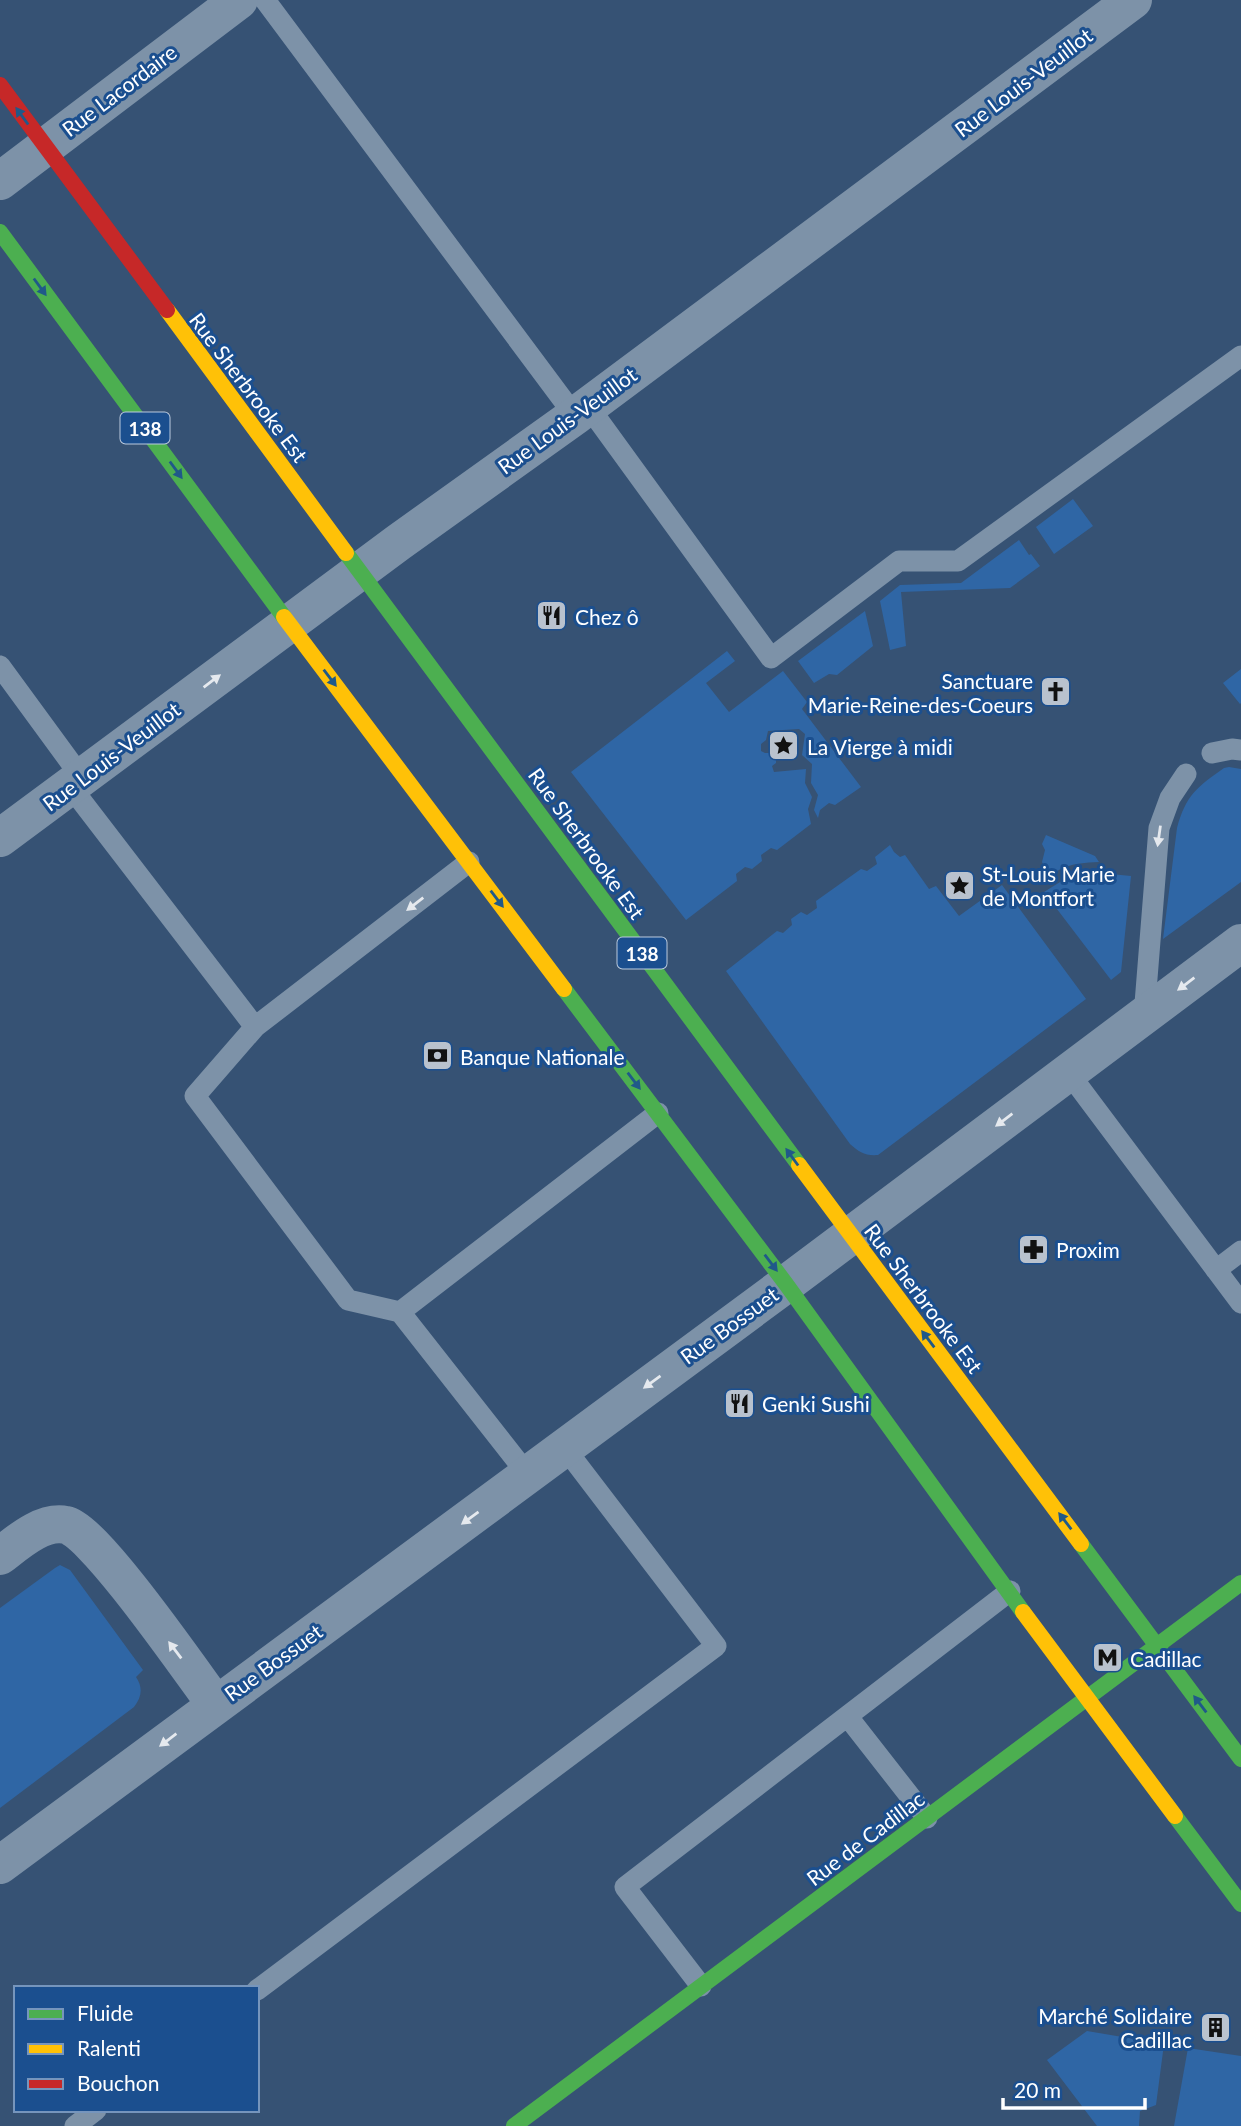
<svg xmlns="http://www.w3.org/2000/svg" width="1241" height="2126" viewBox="0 0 1241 2126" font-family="Lato,sans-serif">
  <rect width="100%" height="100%" fill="#365274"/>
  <!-- green -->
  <path fill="#2f66a5" d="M1073,499l20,27 -39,28 -18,-27z
    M1019,540l10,15 2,-1 9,12 -30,22 -109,4 5,54 -16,4 -10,-49 20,-16 61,-2z
    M865,611l8,35 -36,29 -8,-1 -15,9 -16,-22z
    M727,651l8,10 -29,22 23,29 54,-41 24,31 -5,7 59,78 -26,18 -6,-2 -9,7 -2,8 -4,-8 4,-15 -7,-12 1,-19 -10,-9 3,-21 -6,-5 -31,2 -2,9 -5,4v7l4,2h11v10l-4,3 2,6 32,-3 -1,14 7,14 -4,12 3,15 -34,26 -6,-2 -10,7 1,6 -10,8 -7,-2 -9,7 1,7 -51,39 -115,-148z
    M1241,669v34l-1,1 -17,-21z
    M1229,767l12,2v113l-78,57 14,-111c9,-33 20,-41 47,-60z
    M1046,835l49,21 4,6c-30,1 -37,5 -61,21l-6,-8 12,-9 -2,-4 3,-12 -3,-6z
    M890,845l4,7 6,5 5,-2 24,34 7,-3 23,30 43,-31 84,114 -208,156c-13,1 -19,-3 -28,-11l-124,-173 51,-40 6,2 9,-8 -1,-6 10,-7 6,3 10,-7 -1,-7 45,-32 6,2 10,-7 -2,-7z
    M1090,872l41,4 -10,96 -10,8 -67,-88 29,-18z
    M60,1565l10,5 73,100 -7,7c7,10 6,20 -2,30l-134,101v-200l55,-40z
    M1087,2031l77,13 -8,61 -16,6 -1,15h-42l-50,-66z
    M1188,2048l53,8v70h-67z"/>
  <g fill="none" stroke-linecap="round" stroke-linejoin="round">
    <!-- lane -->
    <path stroke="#7d92a8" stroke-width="21" d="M265,0l310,416
      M588,406l183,252 128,-97h59l283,-205
      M0,666l82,112
      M1212,753l20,-4 9,1
      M70,786l185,241 -60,69 153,204 52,12 128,163
      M1144,1016l15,-188 11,-30 16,-24
      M255,1027l214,-165
      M1068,1072l173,231
      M1216,1270l25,-19
      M400,1312l258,-199
      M848,1717l79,101
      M701,1986l-76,-99 385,-296
      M257,1990l459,-344 -152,-199
      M75,2126l21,-16"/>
    <!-- street -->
    <path stroke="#7d92a8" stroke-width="38" d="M0,181l239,-181
      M0,838l399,-296 176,-126 558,-416
      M0,1556c17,-13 42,-36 66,-31 28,5 127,149 150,180
      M0,1865l786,-581 455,-341"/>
    <!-- fast -->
    <path stroke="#4caf50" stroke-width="16" d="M0,232l284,385
      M346,553l453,612
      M564,989l222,295 237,328
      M1081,1544l160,215
      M1175,1816l66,88
      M514,2126l727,-543"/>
    <!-- slow -->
    <path stroke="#ffc107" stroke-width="16" d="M167,310l179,243
      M284,617l280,372
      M799,1165l282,379
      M1023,1612l152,204"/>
    <!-- jam -->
    <path stroke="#c62828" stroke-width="16" d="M0,85l167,225"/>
  </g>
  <!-- one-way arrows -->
  <defs><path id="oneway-solid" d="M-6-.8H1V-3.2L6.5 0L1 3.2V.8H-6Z" transform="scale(1.75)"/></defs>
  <g fill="#205989">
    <use href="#oneway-solid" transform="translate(22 116) rotate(-126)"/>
    <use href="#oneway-solid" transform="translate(40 287) rotate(54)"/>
    <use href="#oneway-solid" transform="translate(176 470) rotate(54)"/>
    <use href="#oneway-solid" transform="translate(330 678) rotate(53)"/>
    <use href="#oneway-solid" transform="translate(497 899) rotate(53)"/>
    <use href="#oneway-solid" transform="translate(634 1081) rotate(53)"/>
    <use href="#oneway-solid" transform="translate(792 1157) rotate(-126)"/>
    <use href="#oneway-solid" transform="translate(771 1263) rotate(53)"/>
    <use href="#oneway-solid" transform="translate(928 1339) rotate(-127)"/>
    <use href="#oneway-solid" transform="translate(1065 1521) rotate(-127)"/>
    <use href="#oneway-solid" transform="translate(1200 1704) rotate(-127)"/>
  </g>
  <g fill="#e5e9ee">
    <use href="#oneway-solid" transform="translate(212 681) rotate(-37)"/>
    <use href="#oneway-solid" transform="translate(1159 836) rotate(98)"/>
    <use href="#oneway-solid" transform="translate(415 904) rotate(142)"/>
    <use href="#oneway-solid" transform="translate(1186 984) rotate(143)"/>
    <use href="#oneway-solid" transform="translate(1004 1120) rotate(143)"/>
    <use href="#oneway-solid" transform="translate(652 1382) rotate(144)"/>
    <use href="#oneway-solid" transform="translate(470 1518) rotate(144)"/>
    <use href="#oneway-solid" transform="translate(175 1650) rotate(-127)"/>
    <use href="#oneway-solid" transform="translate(168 1740) rotate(143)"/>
  </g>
  <!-- icons -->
  <defs>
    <symbol id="restaurant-square" viewBox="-11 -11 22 22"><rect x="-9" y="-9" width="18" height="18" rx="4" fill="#b9c2ce" stroke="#1b4f8f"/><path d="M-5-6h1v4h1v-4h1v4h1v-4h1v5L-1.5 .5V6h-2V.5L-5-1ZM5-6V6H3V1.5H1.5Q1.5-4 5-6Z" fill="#111"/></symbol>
    <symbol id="church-square" viewBox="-11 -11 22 22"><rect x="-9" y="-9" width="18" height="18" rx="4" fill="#b9c2ce" stroke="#1b4f8f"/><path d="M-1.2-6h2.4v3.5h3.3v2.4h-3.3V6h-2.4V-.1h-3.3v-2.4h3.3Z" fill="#111"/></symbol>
    <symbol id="sight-square" viewBox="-11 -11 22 22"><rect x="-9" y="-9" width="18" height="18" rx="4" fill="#b9c2ce" stroke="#1b4f8f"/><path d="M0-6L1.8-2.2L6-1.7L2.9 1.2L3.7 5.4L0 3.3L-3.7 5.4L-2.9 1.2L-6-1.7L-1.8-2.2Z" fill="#111"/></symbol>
    <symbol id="bank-square" viewBox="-11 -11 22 22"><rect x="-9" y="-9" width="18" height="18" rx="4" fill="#b9c2ce" stroke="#1b4f8f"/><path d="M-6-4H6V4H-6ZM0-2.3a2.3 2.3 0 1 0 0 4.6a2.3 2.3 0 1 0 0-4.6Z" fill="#111"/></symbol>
    <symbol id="pharmacy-square" viewBox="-11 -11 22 22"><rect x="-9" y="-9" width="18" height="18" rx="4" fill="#b9c2ce" stroke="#1b4f8f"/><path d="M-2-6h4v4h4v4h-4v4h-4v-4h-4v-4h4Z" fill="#111"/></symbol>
    <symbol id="metro-square" viewBox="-11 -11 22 22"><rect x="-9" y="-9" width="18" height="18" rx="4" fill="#b9c2ce" stroke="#1b4f8f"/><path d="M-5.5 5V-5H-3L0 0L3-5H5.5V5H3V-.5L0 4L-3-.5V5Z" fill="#111"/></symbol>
    <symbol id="building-square" viewBox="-11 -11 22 22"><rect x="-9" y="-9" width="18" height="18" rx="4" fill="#b9c2ce" stroke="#1b4f8f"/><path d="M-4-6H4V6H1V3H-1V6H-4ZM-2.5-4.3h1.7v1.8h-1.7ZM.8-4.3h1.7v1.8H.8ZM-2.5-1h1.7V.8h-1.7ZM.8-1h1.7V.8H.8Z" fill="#111"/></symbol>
  </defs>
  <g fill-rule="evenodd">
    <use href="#restaurant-square" x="534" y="598" width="35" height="35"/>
    <use href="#church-square" x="1038" y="674" width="35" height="35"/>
    <use href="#sight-square" x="766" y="728" width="35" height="35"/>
    <use href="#sight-square" x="942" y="868" width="35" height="35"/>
    <use href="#bank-square" x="420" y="1038" width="35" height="35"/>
    <use href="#pharmacy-square" x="1016" y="1232" width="35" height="35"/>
    <use href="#restaurant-square" x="722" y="1386" width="35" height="35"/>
    <use href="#metro-square" x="1090" y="1640" width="35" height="35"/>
    <use href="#building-square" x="1198" y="2010" width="35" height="35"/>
  </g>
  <g text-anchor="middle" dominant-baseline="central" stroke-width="6" stroke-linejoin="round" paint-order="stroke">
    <!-- shield labels -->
    <g fill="#1b4f8f" stroke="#bbcadd" stroke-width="2">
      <rect x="120.5" y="412.5" width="49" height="31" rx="5"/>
      <rect x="617.5" y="937.5" width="49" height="31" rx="5"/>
    </g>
    <g font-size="19" font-weight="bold" fill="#fff">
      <text x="145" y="428">138</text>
      <text x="642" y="953">138</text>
    </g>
    <!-- street labels -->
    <g font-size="21" fill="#fff" stroke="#1b4f8f">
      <text transform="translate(1023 82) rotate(-37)">Rue Louis-Veuillot</text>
      <text transform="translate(119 90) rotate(-37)">Rue Lacordaire</text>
      <text transform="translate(249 387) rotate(53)">Rue Sherbrooke Est</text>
      <text transform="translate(567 420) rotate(-36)">Rue Louis-Veuillot</text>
      <text transform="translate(111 756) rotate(-37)">Rue Louis-Veuillot</text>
      <text transform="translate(587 843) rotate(54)">Rue Sherbrooke Est</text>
      <text transform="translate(924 1298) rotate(53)">Rue Sherbrooke Est</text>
      <text transform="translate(729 1325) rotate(-36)">Rue Bossuet</text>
      <text transform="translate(273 1662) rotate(-36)">Rue Bossuet</text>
      <text transform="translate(865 1838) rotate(-37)">Rue de Cadillac</text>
    </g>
    <!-- poi labels -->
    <g font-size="21" fill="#fff" stroke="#1b4f8f" text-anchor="start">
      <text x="575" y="616">Chez ô</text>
      <text x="1033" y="680" text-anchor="end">Sanctuare<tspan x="1033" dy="24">Marie-Reine-des-Coeurs</tspan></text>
      <text x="807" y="746">La Vierge à midi</text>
      <text x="982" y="873">St-Louis Marie<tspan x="982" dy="24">de Montfort</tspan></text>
      <text x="460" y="1056">Banque Nationale</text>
      <text x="1056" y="1249">Proxim</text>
      <text x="762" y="1403">Genki Sushi</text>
      <text x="1130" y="1658">Cadillac</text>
      <text x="1192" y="2015" text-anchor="end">Marché Solidaire<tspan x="1192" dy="24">Cadillac</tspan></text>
    </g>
  </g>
  <!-- legend -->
  <rect x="14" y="1986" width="245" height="126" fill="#1b4f8f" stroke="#7695bc" stroke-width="2"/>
  <rect x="28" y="2009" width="35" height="10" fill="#4caf50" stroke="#7695bc" stroke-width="2"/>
  <text x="77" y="2021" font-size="21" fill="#ffffff">Fluide</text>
  <rect x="28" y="2044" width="35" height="10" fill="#ffc107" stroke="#7695bc" stroke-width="2"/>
  <text x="77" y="2056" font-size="21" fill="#ffffff">Ralenti</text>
  <rect x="28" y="2079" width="35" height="10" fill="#c62828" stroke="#7695bc" stroke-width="2"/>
  <text x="77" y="2091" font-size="21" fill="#ffffff">Bouchon</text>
  <!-- scale -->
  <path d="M1003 2098v10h142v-10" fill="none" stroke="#ffffff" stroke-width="3.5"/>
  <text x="1014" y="2098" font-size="21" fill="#ffffff" stroke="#1b4f8f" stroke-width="5" paint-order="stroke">20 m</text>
</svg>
